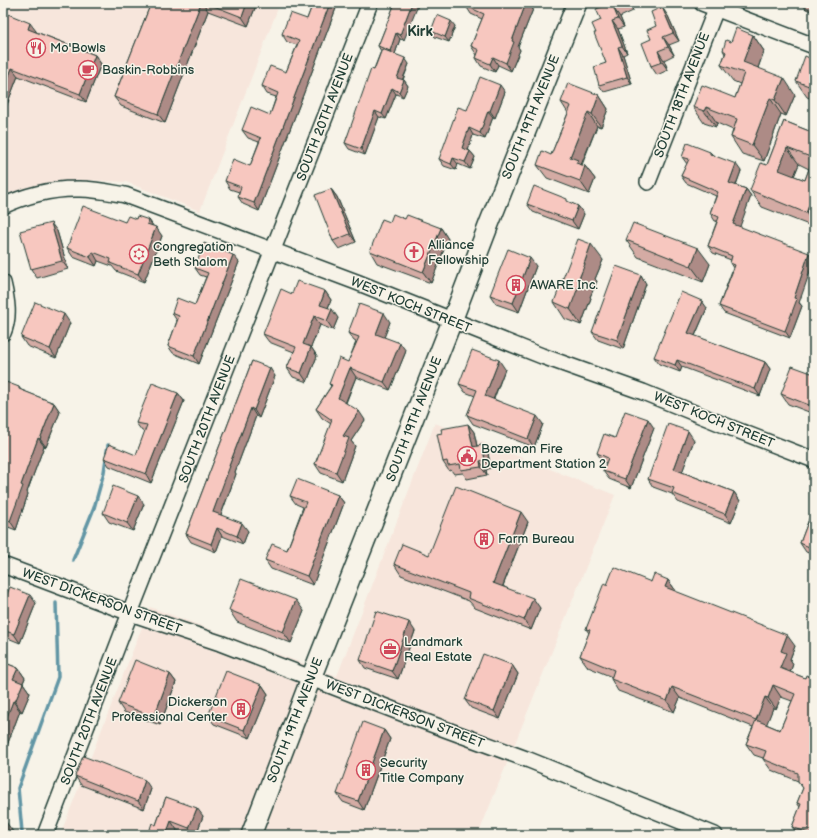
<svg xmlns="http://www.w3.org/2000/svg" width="817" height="838" viewBox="0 0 817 838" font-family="'Balsamiq Sans',sans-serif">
  <rect width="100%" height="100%" fill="#f7f3e8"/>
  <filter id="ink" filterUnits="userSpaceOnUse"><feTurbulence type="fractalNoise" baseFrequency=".025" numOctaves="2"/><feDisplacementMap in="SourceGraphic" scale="8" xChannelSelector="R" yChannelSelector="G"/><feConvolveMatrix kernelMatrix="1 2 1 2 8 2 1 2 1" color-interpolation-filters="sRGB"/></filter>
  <g filter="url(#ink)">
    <!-- built -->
    <path fill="#f7e6dc" d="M3,3h277l-80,208 -74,-29 -42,-2 -60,8 -21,8z
      M435,423l180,72 -137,340h-418l90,-228 187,69z"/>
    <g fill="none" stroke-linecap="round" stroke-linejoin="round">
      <!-- stream -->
      <path stroke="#6296a5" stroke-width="3.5" d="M73,560l21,-52 10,-36 4,-27
        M20,835l2,-3 -4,-44 40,-111 -2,-74"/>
      <defs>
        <path id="minor" d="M702,3l112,43
          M648,182l68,-173
          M3,206c21,-10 48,-17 72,-17 17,-1 34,3 50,6l234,88 183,73 101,36 86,35 85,33
          M3,283c4,17 7,34 0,50
          M3,565l127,48 90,30 91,35 93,36 125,46 186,75
          M45,835l85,-222 240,-610"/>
        <path id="major" d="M251,835l60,-157 141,-357 37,-97 88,-221"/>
      </defs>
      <!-- minor casing -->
      <use href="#minor" stroke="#1f3d34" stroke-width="18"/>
      <!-- major casing -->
      <use href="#major" stroke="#1f3d34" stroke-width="22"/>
      <!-- minor -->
      <use href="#minor" stroke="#f7f3e8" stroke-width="15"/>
      <!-- major -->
      <use href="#major" stroke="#f7f3e8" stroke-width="19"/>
    </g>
    <!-- wall -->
    <path fill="#d4aba4" stroke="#1f3d34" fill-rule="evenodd" d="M151,3h106l-9,23 -40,-15 -43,112 -44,-17 -7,-9z
      M313,3h25l-79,208 -16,-7 -5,-7 1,-5 -9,-3 -5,-8 25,-15 9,-24 -11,-4 -6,-8 28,-15 6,-18 -9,-3 -5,-8 24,-14 11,-27 -10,-3 -5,-8 25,-15z
      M395,3l9,37 -4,-1 -5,15 14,10 -6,16h1l4,6 -5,11 -7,-3 -10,25 -7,-2 -14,38 -16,-6 -4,-6 36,-92 -3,-5z
      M467,3h72l-1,2 -3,-1 -17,43 2,3 -9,21 -13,-6 -3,7 -14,-6 -5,-8 1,-3 -6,-9 11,-27 -11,-5 -5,-8z
      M603,3h27l3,8 -13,6 4,10 -6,2 9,24 -4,2 9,29 -28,8 -5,-7 7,-22 -10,-30 5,-13 3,-14z
      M802,3h12v9l-8,-3z
      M3,12l33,19v1l59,23 6,9 -15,38 -68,-26 -15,39z
      M668,16l11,25 -10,4 5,10 -10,5 4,10 -11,5 -6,-9v-27l5,-13z
      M455,26l-6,16 -14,-5 -4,-6z
      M753,35l11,16 -6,17 37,27 -9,21 -5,-2 -17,47 -22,-7 -11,-17 2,-7 -16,-7 -1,4 -12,-4 -11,-16 42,-9 5,-14 -7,-3 -12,-16 4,-11 -2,-4 8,-8z
      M814,60v40l-7,-3 -11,-16z
      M505,92l-10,26 -2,-1 -8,22 -12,-4 -5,15 2,1 5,6 -5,12 -12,-5 -2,6 -12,-4 -5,-7 28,-49z
      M599,95l9,14 -7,18 -4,-1 -15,39 3,1 10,13 -6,15 -42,-16 -10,-13 14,-10 17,-42 -7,-11z
      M784,121l30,12v94l-52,-20 -12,-17 17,-25zM799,164l10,5 -4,11 -11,-4z
      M710,152l3,3 28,16 -5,14 10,4 5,7 -12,31 63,79 -12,32 -66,-25 -5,-7 14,-38 -3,-5 1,-3 -18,-7 -5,-7 9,-25h-2l-5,-8 6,-17 -30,-13 -5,-7 6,-12 -5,-7z
      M331,189l6,8 19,45 -17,7 -6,-8z
      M570,203l8,3 6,8 -6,15 -45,-17 -6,-8z
      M136,219l13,1 4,6 9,10 -18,46 -28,-11 -4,-5 -14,-5 -2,5 -23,-9 -6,-9 58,-26z
      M405,219l36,9 7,11 -17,44 -54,-20 -7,-12 20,-29z
      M57,231l11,38 -31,9 -6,-9z
      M626,240l84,24 -7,18 -65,-25z
      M603,260l-8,19 2,2 -7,16 1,1 -10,27 -16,-6 -11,-17z
      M239,262l-40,102 -26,-11 -5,-7 9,-25 -5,-8 23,-8 11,-28 -6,-2 -5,-7z
      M536,266l-17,46 -23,-8 -6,-9z
      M641,275l5,9 -23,65 -25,-9 -6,-8z
      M325,291l6,9 -3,8 10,10 -5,12 -13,-5 -9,22 6,9 -10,26 -14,-5 -6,-9 7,-16 -25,-10 -6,-8 29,-40z
      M707,308l-12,28 70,26 5,7 -10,27 -78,-29 -2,5 -21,-8 -5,-7z
      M390,322l-6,15 22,14 -16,39 -34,-13 -10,26 19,17 -14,21 4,5 -13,35 -21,-8 -6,-9 16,-40 -9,-6 -6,-9 15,-23 -2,-2 19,-22 8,-20 -2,-1 -6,-8z
      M814,322v20h-1l-4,-6z
      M70,323l-14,35 -29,-12 -6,-9z
      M252,361l23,15 -16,42 -3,-2 -21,56 1,2 -15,41 27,16 -5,13 -21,-8 -6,16 -25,-10 -5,-8z
      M505,369l-11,30 49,25 -9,23 -61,-23 -6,-9 8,-19 -10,-4 -6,-8z
      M814,374v40l-26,-10 -7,-10z
      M19,387l2,3 33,13 6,9 -14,35 -2,-1 -17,46 1,2 -12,36 -13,-5v-84l3,-8 -3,-1v-43z
      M178,393l6,8 -33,82 -42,-17 -5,-8 32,-3 9,-23 -3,-1 -6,-8z
      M468,424l6,8 3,14 5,-1 6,9 3,14 -5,2 1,5 -20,4 -4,-6 -9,1 -3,-4 -2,1 -6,-9z
      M654,428l-23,60 -22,-9 -6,-8 3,-8 -3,-1 -6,-9 18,-15z
      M694,440l-12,32 52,20 6,9 -9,22 -53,-21 -6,-8 -19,-7 -5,-8z
      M338,495l6,8 -31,82 -42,-16 -6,-9 22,-10 16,-43 -7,-3 -6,-8z
      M144,504l-11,27 -24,-9 -6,-9z
      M814,506v49l-8,-3 -6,-9z
      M528,522l-25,64 37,22 -9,22 -56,-22 -6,-7 -68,-26 -7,-11 35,-9z
      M668,580l8,11v1l119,54 -5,13 3,5 -3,8 15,6 9,157h-16l-6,-8 8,-20 -3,-4 6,-15 -5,-7 -27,-11 -8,-11v-1l-9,-3 -8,-11 7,-17 -73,-29 -6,14 -56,-21 -7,-12 1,-2 -24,-10 -8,-11 9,-23 -3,-4 21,-44 44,-3zM781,697l11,4 -12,29 -14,-6 7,-16 3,1z
      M36,603l-16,40 -17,-7v-32z
      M229,610l75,1 -13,32 -54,-21z
      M415,631l-17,48 -33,-11 -5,-8z
      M3,662l15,6 7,10 -2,5 7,10 -8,19 -2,-1 -17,45z
      M512,665l6,9 -18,45 -29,-11 -6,-8z
      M170,674l6,8 -16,43 -36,-13 -6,-9z
      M262,685l6,9 -18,44 -36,-14 -6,-8z
      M384,730l6,9 -26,71 -21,-8 -6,-8z
      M75,776l76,13 -7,20 -63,-24z
      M166,797l37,19 -7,19h-5l-14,-5 -21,-5z"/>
    <!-- shaded-wall -->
    <path fill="#ad8b86" stroke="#1f3d34" d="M201,3h2l5,8 -43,112 -7,-9z
      M247,3h10l-9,23 -6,-9z
      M330,3h8l-79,208 -5,-8z
      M412,3h7l-15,37 -4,-5z
      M526,3h8l1,1 -17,43 2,3 -9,21 -5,-8 6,-22z
      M628,3h2l3,8z
      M662,7l6,9 11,25 -6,-8z
      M614,9l6,8 4,10 -6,-8z
      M451,21l4,5 -6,16 -4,-5z
      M612,21l6,8 9,24 -5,-7z
      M30,23l6,8 -2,6 -6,-8z
      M396,33l4,6 -6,18 -4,-6z
      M753,35l11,16 -10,28 -11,-17z
      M663,37l6,8 5,10 -6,-8z
      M618,47l5,8 9,29 -5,-7z
      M658,51l6,9 4,10 -6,-8z
      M95,55l6,9 -15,38 -6,-8z
      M493,57l5,8 -3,7 -5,-8z
      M405,58l4,6 -8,19 -4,-5z
      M12,68l6,8 -15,39v-24z
      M784,78l11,17 -9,21 -11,-16z
      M404,80l4,6 -5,11 -4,-5z
      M500,85l5,7 -10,26 -5,-7z
      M392,88l4,6 -10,25 -4,-5z
      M599,95l9,14 -7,18 -9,-13z
      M770,98l11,16 -17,47 -12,-16z
      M706,107l11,16 -1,4 -12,-16z
      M375,111l4,6 -14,38 -4,-6z
      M488,111l5,6 -8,22 -5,-6z
      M588,112l9,14 -16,39 4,1 10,13 -6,15 -9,-13 -10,-24z
      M469,128l4,7 -6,19 -5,-6z
      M787,148l12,16 -9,22 -11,-16z
      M470,151l5,6 -5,12 -5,-7z
      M453,158l5,6 -2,6 -5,-6z
      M736,164l5,7 -7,19 -5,-7z
      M331,189l6,8 19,45 -6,-8z
      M746,189l5,7 -13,36 -5,-8z
      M814,193v31l-8,-11z
      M578,206l6,8 -6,15 -6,-8z
      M149,220l6,9 -8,-5z
      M51,223l6,8 11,38 -6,-8z
      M156,227l6,9 -18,46 -6,-8z
      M441,228l7,11 -17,44 -8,-11z
      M591,244l12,16 -8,19 2,2 -7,16 1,1 -10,27 -11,-16 14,-45z
      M698,248l12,16 -7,18 -12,-16z
      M93,252l5,9 -2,5 -6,-9z
      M809,253l5,7 -15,43 3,3 -12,32 -5,-7 9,-33z
      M233,255l6,7 -40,102 -5,-8z
      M530,258l6,8 -17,46 -6,-9z
      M641,275l5,9 -23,65 -6,-9z
      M325,291l6,9 -5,13 -6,-8z
      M702,301l5,7 -14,32 -5,-7z
      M332,309l6,9 -5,12 -6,-9z
      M384,313l6,9 -8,21 -6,-9z
      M64,314l6,9 -14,35 -6,-9z
      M314,316l6,9 -11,27 -6,-8z
      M400,343l6,8 -16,39 -6,-8z
      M311,347l6,9 -10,26 -6,-9z
      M499,360l6,9 -14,36 -6,-9z
      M677,360l5,7 -2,5 -5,-7z
      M765,362l5,7 -10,27 -5,-7z
      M270,368l5,8 -16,42 -5,-8z
      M350,368l6,9 -12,29 -6,-8z
      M178,393l6,8 -33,82 -5,-9z
      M54,403l6,9 -14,35 -6,-8z
      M251,408l5,8 -21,56 1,2 -17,46 -6,-8 16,-46z
      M359,411l6,9 -14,21 4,5 -13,35 -6,-9 7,-36z
      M537,416l6,8 -9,23 -6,-8z
      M648,419l6,9 -23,60 -6,-9z
      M468,424l6,8 5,24 -6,-9z
      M688,431l6,9 -14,38 -6,-9z
      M38,438l6,8 -17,46 1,2 -12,36 -6,-9 11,-36z
      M482,445l6,9 3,14 -6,-8z
      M480,461l6,9 1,5 -6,-8z
      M734,492l6,9 -9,22 -6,-9z
      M338,495l6,8 -31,82 -6,-9z
      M138,496l6,8 -11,27 -6,-8z
      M521,512l7,10 -28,71 -7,-10z
      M242,523l6,8 -5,13 -6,-8z
      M217,528l5,8 -6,16 -5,-8z
      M668,580l8,11 -3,8 -8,-12z
      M30,595l6,8 -16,40 -6,-9z
      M533,598l7,10 -9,22 -7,-10z
      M296,600l8,11 -13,32 -8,-11z
      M409,622l6,9 -17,48 -6,-8z
      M787,635l8,11 -5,13 3,5 -5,15 -8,-11 1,-17z
      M512,665l6,9 -18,45 -6,-8z
      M18,668l7,10 -5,11 -7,-10z
      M170,674l6,8 -16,43 -6,-8z
      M23,683l7,10 -8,19 -7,-10z
      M262,685l6,9 -18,44 -6,-8z
      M773,685l8,12 -5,12 -8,-11z
      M672,687l8,11 -6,14 -7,-11z
      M765,697l8,11 -9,23 -8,-11z
      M13,701l7,10 -17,45v-29z
      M384,730l6,9 -26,71 -6,-9z
      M145,780l6,9 -7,20 -6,-8z
      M197,808l6,8 -7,19h-2l-5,-7z
      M171,821l6,9 -2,5h-9z
      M6,822l8,11 -1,2h-10v-6z"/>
    <!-- building -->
    <path fill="#f7c7bf" stroke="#1f3d34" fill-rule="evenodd" d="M151,3h50l-43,111 -44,-17z
      M206,3h41l-5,14z
      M313,3h17l-76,200 -16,-6 3,-10 -16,-6 8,-22 17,7 11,-28 -19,-8 9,-23 19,8 8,-22 -16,-7 8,-20 16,6 13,-31 -17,-7 8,-21 17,6z
      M395,3h17l-12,32 -4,-2 -6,18 -12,-5z
      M467,3h59l-14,38 2,1 -8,21 -13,-6 -3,7 -14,-6 3,-8 -8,-4 13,-32 -18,-8z
      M603,3h25v1l-14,5 4,10 -6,2 10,25 -4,1 9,30 -28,8 -5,-18 12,-4 -12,-30h2l-4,-9 9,-4 -5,-11 8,-3z
      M662,7l11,26 -10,4 5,10 -10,4 4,11 -11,4 -9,-23 9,-4 -4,-9 9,-4 -5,-14z
      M3,12l27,11 -2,6 67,26 -15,39 -68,-26 -9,23z
      M437,15l14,6 -6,16 -14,-6z
      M736,28l17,7 -10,27 41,16 -9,22 -5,-2 -18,47 -21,-8 6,-18 -31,-12 -2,4 -11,-4 9,-22 33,13 9,-25 -23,-8 5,-13 -3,-2 3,-10 5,2z
      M382,49l23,9 -8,20 7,2 -5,12 -7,-4 -10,26 -7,-3 -14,38 -16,-6 26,-74 3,1z
      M805,56l9,4v28l-18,-7z
      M480,77l20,8 -10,26h-2l-8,22 -11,-5 -7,20 8,3 -5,11 -12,-4 -2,6 -12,-5 19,-52 9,3z
      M568,83l31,12 -7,19 -4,-2 -18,45 8,3 -2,3 9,3 -5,15 -43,-16 5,-14 9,4 20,-49 -10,-4z
      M784,121l30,12v60l-8,20 -56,-23 11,-27 6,2zM787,148l26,10 -8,22 -26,-10z
      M687,143l23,9v2l26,10 -7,19 17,6 -13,35 76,29 -15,45 3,1 -12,32 -66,-25 16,-41 -5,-2 2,-7 -24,-10 11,-29 -9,-4 8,-21 -37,-16 8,-17 -7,-2z
      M534,186l33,13v2l11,5 -6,15 -45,-17z
      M331,189l19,45 -17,7 -18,-46z
      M83,206l42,16 3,-6 8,3 1,-3 12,4 -2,4 9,3 -18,47 -28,-11 1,-4 -18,-7 -3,5 -23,-9z
      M393,214l12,5 2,-4 34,13 -18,44 -53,-21 12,-32 8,3z
      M51,223l11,38 -31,8 -11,-38z
      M633,223l65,25 -7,18 -65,-26z
      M578,239l13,5 -7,20h1l-7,17 2,1 -10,27 -16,-7z
      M204,243l29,12 -39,101 -26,-10 11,-30 -7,-3 5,-15 18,7 13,-32 -13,-5z
      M508,249l22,9 -17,45 -23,-8z
      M616,266l25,9 -24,65 -25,-8z
      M297,281l28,10 -5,14 12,4 -5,12 -13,-5 -11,28 8,3 -10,26 -14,-5 9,-21 -33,-13 18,-45 11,5z
      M681,292l21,9 -14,32 77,29 -10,27 -78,-29 -2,5 -21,-8z
      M35,302l29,12 -14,35 -29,-12z
      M359,304l25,9 -8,21 24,9 -16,39 -34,-14 -12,30 21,13 -16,25 6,2 -13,34 -21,-8 17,-44 -16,-11 16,-24 -3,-1 10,-26 9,4 11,-25 -11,-4z
      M814,322v16l-5,-2z
      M472,350l27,10 -14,36 52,20 -9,23 -61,-24 10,-25 -18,-6z
      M252,361l18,7 -16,42 -3,-2 -22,58h1l-17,46 29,11 -5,13 -20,-8 -6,16 -25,-10z
      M792,366l22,8v33l-33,-13z
      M6,382l13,5v2l35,14 -14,36 -2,-1 -17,47 2,1 -13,35 -7,-2v-78l5,-13 -5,-2v-37z
      M152,383l26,10 -32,81 -42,-16 5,-14 27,11 11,-30 -11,-2z
      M625,411l23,8 -23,60 -22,-8 5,-13 -11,-5 7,-19 11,4z
      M468,424l5,23 9,-2 3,15 -5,1 1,6 -20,3 -1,-6 -12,2 -1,-5 -4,1 -6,-28 5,-1 -1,-4z
      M668,424l20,7 -14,38 60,23 -9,22 -53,-21 2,-5 -26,-9z
      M297,479l41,16 -31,81 -42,-16 7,-16 15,6 19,-48 -16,-6z
      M113,486l25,10 -11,27 -24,-10z
      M456,486l65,26 -28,71 40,15 -9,22 -56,-22 1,-5 -75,-29 8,-20 27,11z
      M814,506v43l-14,-6z
      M614,567l37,15 3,-8 14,6 -3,7 122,48 -6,16 5,2 -6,15 25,10 1,-3 8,3v157l-22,-8 9,-23 -4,-1 6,-15 -5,-7v-8l-35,-14 3,-8 -20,-7 10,-24 -84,-33 -5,14 -56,-22 3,-9 -34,-14 10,-26 -4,-1 18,-46 3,2zM773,685l22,9 -15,36 -24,-10 9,-23 3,1z
      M241,579l55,21 -13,32 -54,-22z
      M10,587l20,8 -16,39 -11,-4v-26z
      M376,611l33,11 -17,49 -32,-11z
      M483,654l29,11 -18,46 -29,-11z
      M135,660l35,14 -16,43 -36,-14z
      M3,662l15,6 -5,11 10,4 -8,19 -2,-1 -10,26z
      M226,671l36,14 -18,45 -36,-14z
      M363,722l21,8 -26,71 -21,-7z
      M83,756l62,24 -7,21 -63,-25z
      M166,797l31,11 -8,20 -18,-7 -5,14h-18l4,-12 4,2z
      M3,821l3,1 -3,7z"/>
  </g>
  <!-- icons -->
  <defs>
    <symbol id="restaurant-ring" viewBox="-11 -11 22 22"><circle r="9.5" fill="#f7f3e8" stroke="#d1495b" stroke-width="1.5"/><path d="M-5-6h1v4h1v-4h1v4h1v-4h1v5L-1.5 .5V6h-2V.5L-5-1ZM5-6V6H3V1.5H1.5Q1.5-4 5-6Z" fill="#d1495b"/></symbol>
    <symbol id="cafe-ring" viewBox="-11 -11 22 22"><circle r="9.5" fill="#f7f3e8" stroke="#d1495b" stroke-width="1.5"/><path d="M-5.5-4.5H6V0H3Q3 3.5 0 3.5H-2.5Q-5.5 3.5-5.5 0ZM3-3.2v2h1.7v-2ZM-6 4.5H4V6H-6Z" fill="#d1495b"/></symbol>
    <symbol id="church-ring" viewBox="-11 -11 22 22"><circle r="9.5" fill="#f7f3e8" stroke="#d1495b" stroke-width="1.5"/><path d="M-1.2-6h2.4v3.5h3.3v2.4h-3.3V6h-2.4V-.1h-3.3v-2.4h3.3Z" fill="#d1495b"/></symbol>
    <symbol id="synagogue-ring" viewBox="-11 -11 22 22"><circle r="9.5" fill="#f7f3e8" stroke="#d1495b" stroke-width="1.5"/><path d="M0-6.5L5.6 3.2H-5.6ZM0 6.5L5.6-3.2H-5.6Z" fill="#d1495b"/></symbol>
    <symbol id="building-ring" viewBox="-11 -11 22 22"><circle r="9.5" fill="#f7f3e8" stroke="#d1495b" stroke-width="1.5"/><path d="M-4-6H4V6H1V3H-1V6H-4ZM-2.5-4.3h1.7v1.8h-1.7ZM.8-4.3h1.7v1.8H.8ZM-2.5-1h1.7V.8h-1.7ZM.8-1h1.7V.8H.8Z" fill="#d1495b"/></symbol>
    <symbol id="civic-ring" viewBox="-11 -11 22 22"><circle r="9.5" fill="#f7f3e8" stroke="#d1495b" stroke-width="1.5"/><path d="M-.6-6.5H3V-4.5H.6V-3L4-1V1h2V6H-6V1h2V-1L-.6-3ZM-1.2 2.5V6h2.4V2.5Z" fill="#d1495b"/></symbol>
    <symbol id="office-ring" viewBox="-11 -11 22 22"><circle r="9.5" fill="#f7f3e8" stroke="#d1495b" stroke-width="1.5"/><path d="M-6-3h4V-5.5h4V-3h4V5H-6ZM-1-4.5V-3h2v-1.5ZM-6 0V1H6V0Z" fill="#d1495b"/></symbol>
  </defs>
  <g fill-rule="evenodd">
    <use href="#restaurant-ring" x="25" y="37" width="22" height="22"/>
    <use href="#cafe-ring" x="77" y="59" width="22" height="22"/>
    <use href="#church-ring" x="403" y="241" width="22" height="22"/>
    <use href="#synagogue-ring" x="128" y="243" width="22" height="22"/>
    <use href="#building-ring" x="505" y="274" width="22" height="22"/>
    <use href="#civic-ring" x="456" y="445" width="22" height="22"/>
    <use href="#building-ring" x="473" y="528" width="22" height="22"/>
    <use href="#office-ring" x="379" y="638" width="22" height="22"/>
    <use href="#building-ring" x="230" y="698" width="22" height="22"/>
    <use href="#building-ring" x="355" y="759" width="22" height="22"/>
  </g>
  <g text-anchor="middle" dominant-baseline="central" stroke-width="3" stroke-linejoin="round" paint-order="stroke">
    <!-- poi labels -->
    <g font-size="13" fill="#1f3d34" stroke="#f7f3e8" text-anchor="start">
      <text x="50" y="48">Mo'Bowls</text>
      <text x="102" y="70">Baskin-Robbins</text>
      <text x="428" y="245">Alliance<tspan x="428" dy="15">Fellowship</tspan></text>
      <text x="153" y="247">Congregation<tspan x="153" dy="15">Beth Shalom</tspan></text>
      <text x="530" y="285">AWARE Inc.</text>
      <text x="481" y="449">Bozeman Fire<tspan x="481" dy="15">Department Station 2</tspan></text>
      <text x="498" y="539">Farm Bureau</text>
      <text x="404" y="642">Landmark<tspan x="404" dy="15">Real Estate</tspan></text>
      <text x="227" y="702" text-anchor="end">Dickerson<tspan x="227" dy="15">Professional Center</tspan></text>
      <text x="380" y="763">Security<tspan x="380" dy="15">Title Company</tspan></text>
    </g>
    <!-- street labels -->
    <g font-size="13" fill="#1f3d34" stroke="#f7f3e8">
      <text transform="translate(682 95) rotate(-69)">SOUTH 18TH AVENUE</text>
      <text transform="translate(325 117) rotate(-69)">SOUTH 20TH AVENUE</text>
      <text transform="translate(531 117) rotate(-68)">SOUTH 19TH AVENUE</text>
      <text transform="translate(411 305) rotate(22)">WEST KOCH STREET</text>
      <text transform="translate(207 419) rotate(-69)">SOUTH 20TH AVENUE</text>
      <text transform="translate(414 419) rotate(-69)">SOUTH 19TH AVENUE</text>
      <text transform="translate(714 420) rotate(22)">WEST KOCH STREET</text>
      <text transform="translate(102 601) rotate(20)">WEST DICKERSON STREET</text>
      <text transform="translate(405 714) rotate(21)">WEST DICKERSON STREET</text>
      <text transform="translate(295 720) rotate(-69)">SOUTH 19TH AVENUE</text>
      <text transform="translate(89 721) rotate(-69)">SOUTH 20TH AVENUE</text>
    </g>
    <!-- neighbourhood labels -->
    <g font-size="14" font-weight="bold" fill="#1f3d34" stroke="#f7f3e8">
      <text x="420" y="31">Kirk</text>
    </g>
  </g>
  <!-- margin -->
  <rect width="817" height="838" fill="none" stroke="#f7f3e8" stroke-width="16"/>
  <rect x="8" y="8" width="801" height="822" fill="none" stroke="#1f3d34" stroke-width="1.5" filter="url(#ink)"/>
</svg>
